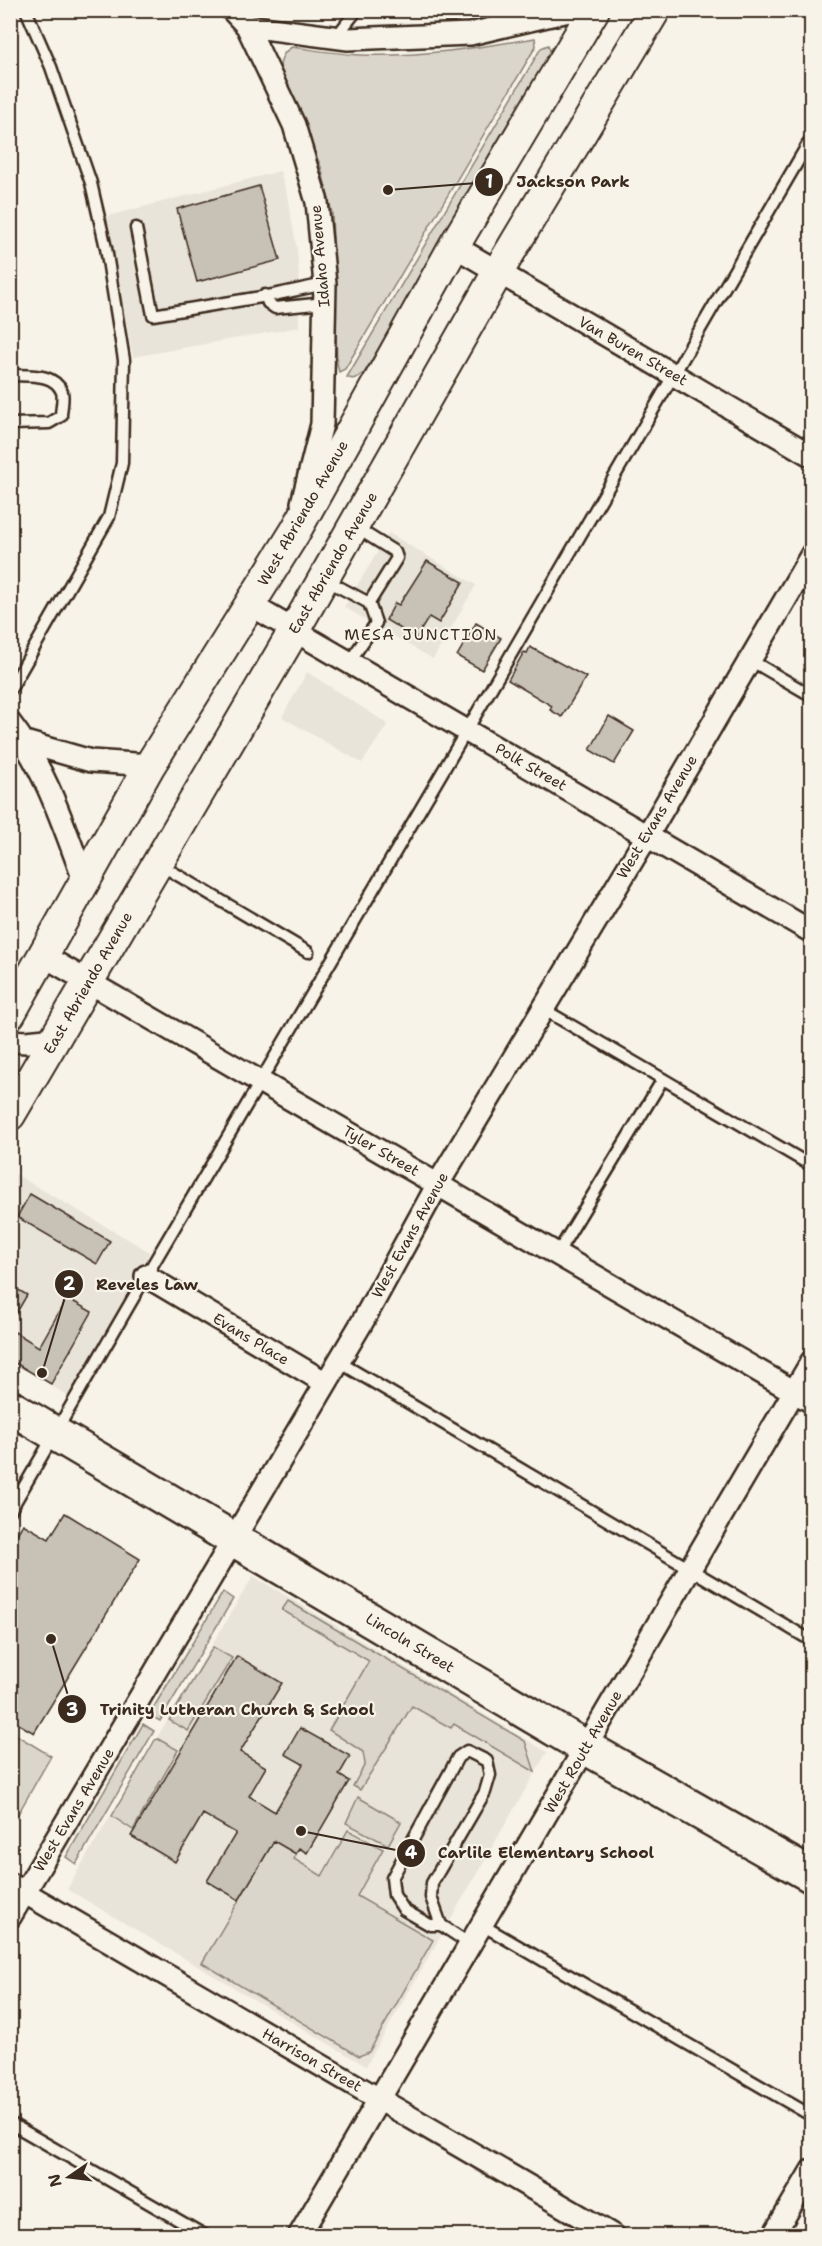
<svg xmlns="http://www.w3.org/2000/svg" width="822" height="2246" viewBox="0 0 822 2246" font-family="'Shantell Sans',sans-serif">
  <rect width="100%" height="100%" fill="#f7f3e8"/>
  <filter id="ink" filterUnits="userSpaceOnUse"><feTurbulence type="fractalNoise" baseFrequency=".0167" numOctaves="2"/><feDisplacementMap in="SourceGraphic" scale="12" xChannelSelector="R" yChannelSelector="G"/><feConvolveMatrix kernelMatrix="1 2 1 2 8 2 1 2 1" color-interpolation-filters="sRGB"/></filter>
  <g filter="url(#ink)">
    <!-- built -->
    <path fill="#e9e4d9" d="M280,171l7,24 10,54 2,27v51l-166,30 -29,-140z
      M389,533l87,52 -43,74 -89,-52z
      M307,672l81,52 -26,39 -80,-46z
      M13,1173l137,79 -23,41 14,8 -60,103 -70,-43 -1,-185z
      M253,1576l294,176 -181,314 -299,-177z"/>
    <!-- green -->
    <path fill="#dbd6cb" stroke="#8b8074" stroke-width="1.5" d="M535,38l1,8 -191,323 -6,3 -2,-9 -5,-150 -11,-46 -41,-97c0,-11 3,-18 12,-23 23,3 46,7 69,8 58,2 117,-7 174,-17z
      M548,45l3,8 -3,9 -184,311c-6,4 -10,8 -17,4l194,-329z
      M223,1592l10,7 -73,122 -11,-6z
      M288,1601l237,140 10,31 -81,-48 -3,4 -39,-22 -52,84 -7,-4 12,-22 -2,-12 -34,-22 40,-69 -87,-51z
      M213,1647l19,11 -44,73 -19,-11z
      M143,1724l11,7 -78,133 -10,-7z
      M11,1735l7,1 33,20 -37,65 -3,1z
      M158,1739l20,11 -45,80 -21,-14 43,-76z
      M358,1797l43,25 -13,23 -42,-22z
      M348,1830l35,19 -26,47 76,44 -64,112 -10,4 -157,-93 72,-122 22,13 -2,5 28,17z"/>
    <!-- building -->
    <path fill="#c8c1b6" stroke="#3b2a1e" stroke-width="1.5" d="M259,186l21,74 -83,22 -20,-73z
      M427,561l36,21 -24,41 -10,-6 -13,21 -30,-18 9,-17 4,2z
      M476,623l25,15 -19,32 -25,-14z
      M530,647l56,30 -24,40 -12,-7 2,-4 -44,-26 16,-28 3,1z
      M609,716l25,15 -20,33 -24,-14z
      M30,1194l80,47 -13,23 -80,-47z
      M10,1285l17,10 -17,29z
      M67,1298l25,14 -41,72 -41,-24v-20l5,-8 24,15z
      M65,1513l75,46 -106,174 -24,-14v-174l13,-21 26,15z
      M237,1656l45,27 -42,69 26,15 -17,29 26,16 28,-48 -18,-10 15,-26 50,28 -11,19 10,6 -42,72 -8,-5 -3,6 -22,-13 -35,59 -32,-19 29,-48 -33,-19 -28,48 -44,-26z"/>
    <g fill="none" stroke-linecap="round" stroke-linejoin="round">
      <defs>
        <path id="lane" d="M336,37l21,-27
          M136,228l17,87 120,-20 52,-11
          M265,295l3,8 7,5 50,-5
          M10,375c18,1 44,-3 52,17 2,6 -1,17 -1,24l-12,7 -39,1
          M324,579l45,24
          M750,660l62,36
          M350,661l26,-38 -7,-20 28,-45 -2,-6 -40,-25
          M10,690l99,-173 13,-54 2,-103 -18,-112 -15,-65 -40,-116 -25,-57
          M159,864l149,88
          M543,1009l269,157
          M557,1254l106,-175
          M339,1362l473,279
          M10,1511l136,-235 321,-546 345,-593
          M441,1925l-10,-28 1,-14 53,-91 5,-17 -3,-14 -20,-10 -9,6 -66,121 2,17 10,15 26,15h11l29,19
          M482,1925l330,191
          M10,2123l196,113"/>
        <path id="street" d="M232,10l15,16 47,99 23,77 8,82 -3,140 -20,79
          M247,26l101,13 122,-5 103,-24
          M454,246l358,210
          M249,604l563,328
          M10,723c36,46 54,104 74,157
          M25,742l66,19 59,4
          M44,956l768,446
          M10,1041l16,1 30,-3
          M146,1276l180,107
          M10,1884l604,352
          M10,1917l354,-598 74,-135 209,-348 165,-282
          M299,2236l513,-875
          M773,2236l39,-66"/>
        <path id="secondary" d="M10,1014l140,-249 145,-233 159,-286 140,-236
          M10,1115l285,-486 203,-357 157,-262"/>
        <path id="primary" d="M10,1407l575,340 227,129"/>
      </defs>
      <!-- lane casing -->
      <use href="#lane" stroke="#3b2a1e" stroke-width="15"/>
      <!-- street casing -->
      <use href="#street" stroke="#3b2a1e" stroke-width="26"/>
      <!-- secondary casing -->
      <use href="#secondary" stroke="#3b2a1e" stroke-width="34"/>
      <!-- primary casing -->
      <use href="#primary" stroke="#3b2a1e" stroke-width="38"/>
      <!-- lane -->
      <use href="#lane" stroke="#f7f3e8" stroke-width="10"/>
      <!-- street -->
      <use href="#street" stroke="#f7f3e8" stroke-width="21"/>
      <!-- secondary -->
      <use href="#secondary" stroke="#f7f3e8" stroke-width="30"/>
      <!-- primary -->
      <use href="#primary" stroke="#f7f3e8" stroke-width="33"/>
    </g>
  </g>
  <g text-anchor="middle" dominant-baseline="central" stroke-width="4.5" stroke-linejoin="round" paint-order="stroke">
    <!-- street labels -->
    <g font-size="15" fill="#3b2a1e" stroke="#f7f3e8">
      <text transform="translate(320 256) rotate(-95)">Idaho Avenue</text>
      <text transform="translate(633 351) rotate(30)">Van Buren Street</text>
      <text transform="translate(303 513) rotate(-60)">West Abriendo Avenue</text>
      <text transform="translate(333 563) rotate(-60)">East Abriendo Avenue</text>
      <text transform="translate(531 767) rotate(30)">Polk Street</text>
      <text transform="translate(657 817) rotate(-59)">West Evans Avenue</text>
      <text transform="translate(88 983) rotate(-60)">East Abriendo Avenue</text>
      <text transform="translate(381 1151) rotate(30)">Tyler Street</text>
      <text transform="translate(410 1235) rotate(-61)">West Evans Avenue</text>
      <text transform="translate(251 1339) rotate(31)">Evans Place</text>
      <text transform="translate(410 1643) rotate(31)">Lincoln Street</text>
      <text transform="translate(583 1752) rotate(-60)">West Routt Avenue</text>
      <text transform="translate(74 1810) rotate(-59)">West Evans Avenue</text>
      <text transform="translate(312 2060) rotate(30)">Harrison Street</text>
    </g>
    <!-- neighbourhood labels -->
    <g font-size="16" letter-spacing="1.5" fill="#3b2a1e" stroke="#f7f3e8">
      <text x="421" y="634">MESA JUNCTION</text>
    </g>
  </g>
  <!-- callouts -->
  <path fill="none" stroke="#3b2a1e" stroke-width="2" d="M388 190L489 182M42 1373L69 1284M51 1639L72 1709M301 1831L411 1853"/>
  <g fill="#3b2a1e" stroke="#f7f3e8" stroke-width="2">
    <circle cx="388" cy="190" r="6"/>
    <circle cx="42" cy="1373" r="6"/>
    <circle cx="51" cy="1639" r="6"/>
    <circle cx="301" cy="1831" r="6"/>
    <circle cx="489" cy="182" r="15"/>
    <circle cx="69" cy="1284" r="15"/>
    <circle cx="72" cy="1709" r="15"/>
    <circle cx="411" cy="1853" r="15"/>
  </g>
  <g font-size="18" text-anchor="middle" font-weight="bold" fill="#fff">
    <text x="489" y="188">1</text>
    <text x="69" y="1290">2</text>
    <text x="72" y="1716">3</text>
    <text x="411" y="1859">4</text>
  </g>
  <g font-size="16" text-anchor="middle" font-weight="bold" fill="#3b2a1e" stroke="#f7f3e8" stroke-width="4.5" stroke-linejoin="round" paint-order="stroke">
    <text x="573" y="187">Jackson Park</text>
    <text x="147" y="1290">Reveles Law</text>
    <text x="237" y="1715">Trinity Lutheran Church &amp; School</text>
    <text x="546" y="1858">Carlile Elementary School</text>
  </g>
  <!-- margin -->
  <rect width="822" height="2246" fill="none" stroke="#f7f3e8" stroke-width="36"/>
  <rect x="18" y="18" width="786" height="2210" fill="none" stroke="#3b2a1e" stroke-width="2" filter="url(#ink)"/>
  <!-- north arrow -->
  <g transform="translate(69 2177) rotate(256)" stroke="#f7f3e8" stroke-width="4.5" paint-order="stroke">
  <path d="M0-4.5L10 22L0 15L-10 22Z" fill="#3b2a1e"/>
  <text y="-9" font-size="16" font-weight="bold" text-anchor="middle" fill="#3b2a1e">N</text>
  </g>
</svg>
